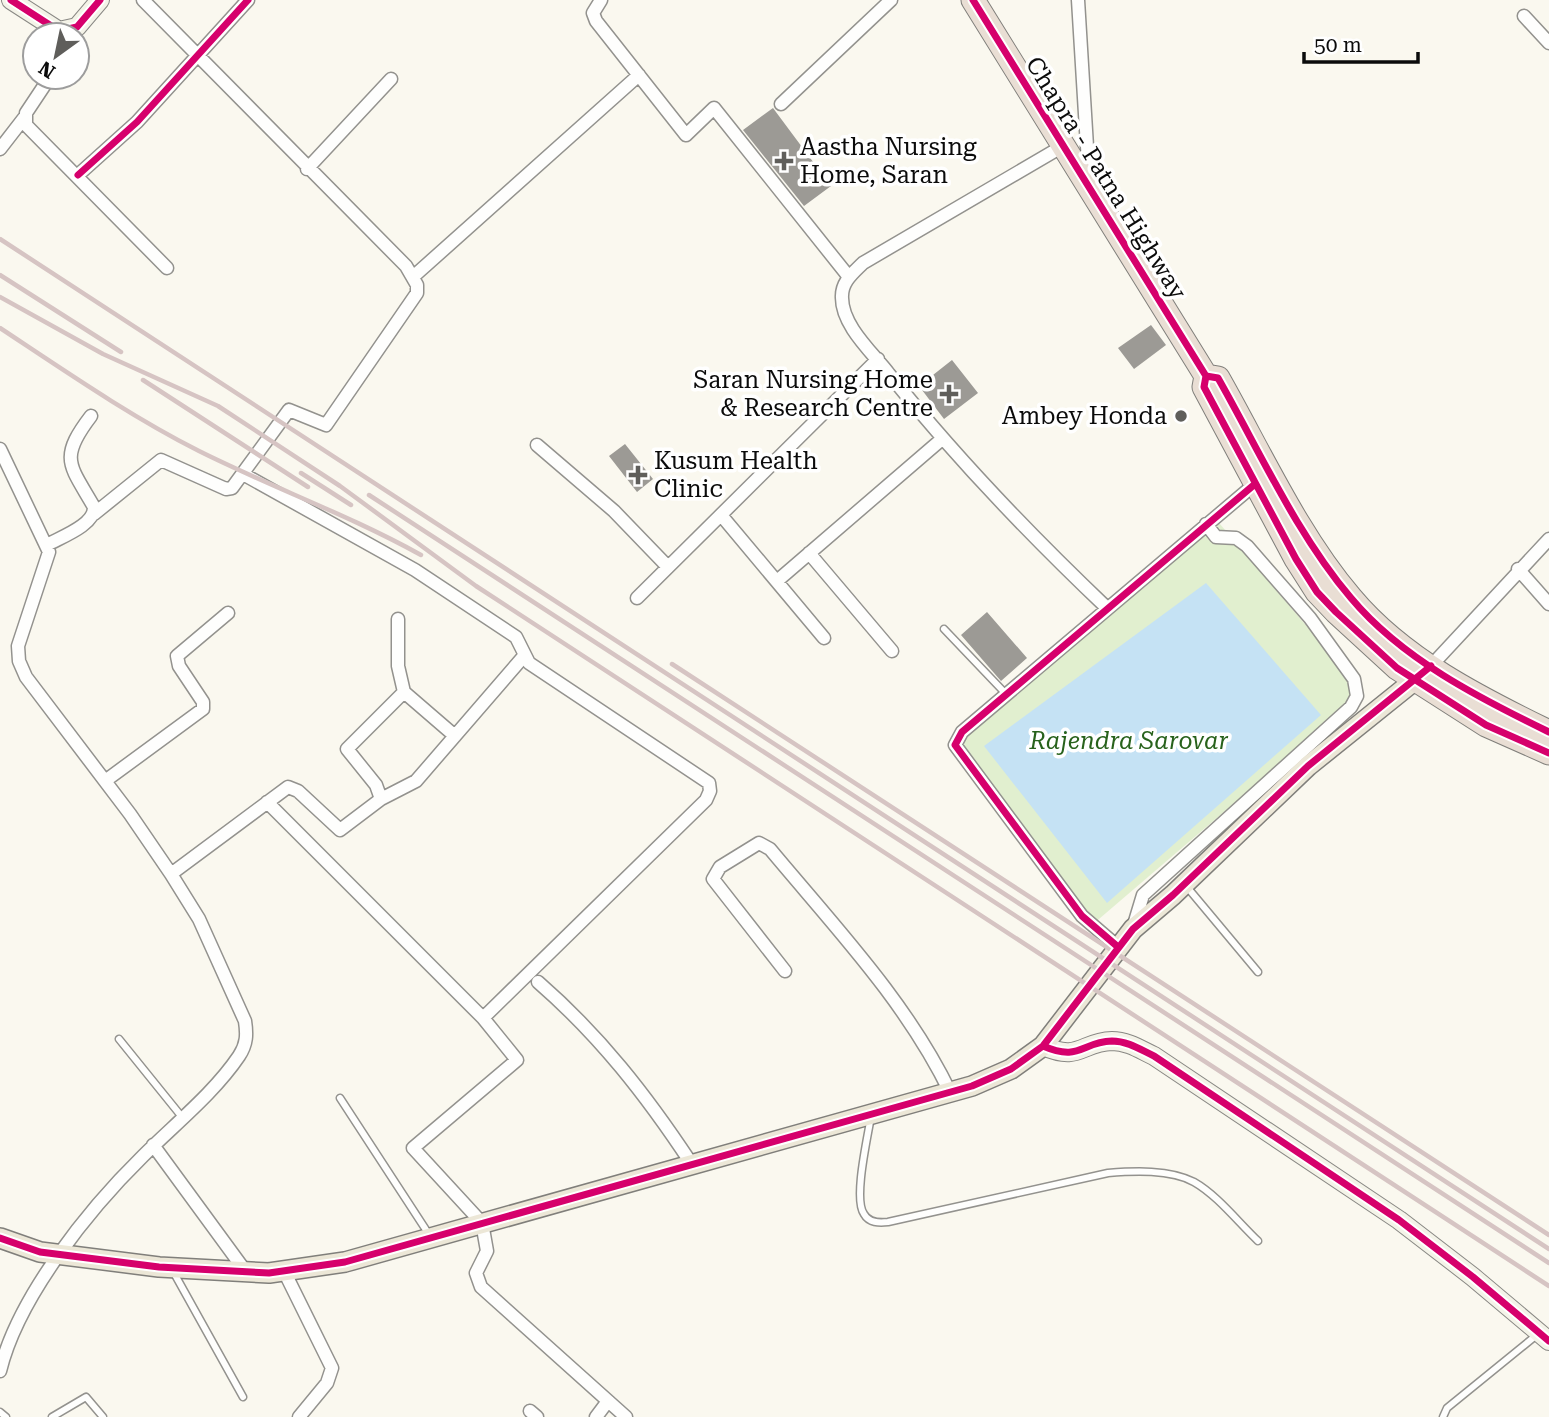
<svg xmlns="http://www.w3.org/2000/svg" width="1549" height="1417" viewBox="0 0 1549 1417" font-family="'Roboto Serif',serif">
  <rect width="100%" height="100%" fill="#faf8ef"/>
  <!-- green -->
  <path fill="#e1efcf" d="M1214,517l135,159 2,27 -259,222 -141,-185z"/>
  <!-- water -->
  <path fill="#c5e2f4" d="M1206,583l115,132 -214,188 -123,-157z"/>
  <!-- building -->
  <path fill="#9c9a95" d="M773,108l58,78 -27,20 -61,-76z
    M1151,325l15,20 -32,24 -16,-21z
    M952,360l26,33 -34,26 -25,-33z
    M625,444l28,35 -16,13 -28,-36z
    M987,612l40,46 -26,23 -40,-46z"/>
  <g fill="none" stroke-linecap="round" stroke-linejoin="round">
    <defs>
      <path id="lane" d="M944,629l62,65
        M1187,887l71,85
        M119,1039l63,78
        M340,1098l90,138
        M871,1116c-3,20 -18,83 -7,98 5,9 15,9 24,8l220,-49c25,-2 62,-4 86,9 23,13 44,40 64,59
        M174,1273l69,124
        M0,1412l6,5
        M52,1417l34,-20 17,20
        M1443,1417l4,-9 91,-74"/>
      <path id="street" d="M601,0l-8,13 3,8 90,114 28,-27 135,169
        M1078,0l11,179
        M1524,16l25,27
        M50,77l-24,36v12l141,143
        M781,104l110,-104
        M1063,146l-200,117c-10,10 -22,19 -21,35 0,28 31,55 47,76 68,85 139,159 218,234
        M0,149l24,-31
        M307,169l84,-90
        M78,175l59,-53 111,-122
        M414,276l225,-201
        M537,445l77,66 54,56
        M0,449l49,103 -31,94 1,15 7,16 104,137 41,60 28,45 46,102c2,13 2,23 -6,35 -25,37 -64,68 -96,100 -54,53 -125,141 -143,215
        M243,474l172,96 101,67 13,26 180,120 1,8 -4,9 -223,218 34,42 -104,88 69,75 5,28 -11,22 5,14 145,130
        M94,514l67,-54 65,29 6,-1 57,-78 37,15 91,-132v-8l-11,-19 -263,-266
        M721,515l103,123
        M47,545c14,-8 48,-20 47,-38 -24,-42 -36,-48 -3,-91
        M809,553l83,98
        M1518,569l31,35
        M777,581l165,-142
        M637,598l241,-239
        M398,619v47l6,26 51,44
        M1431,666l118,-127
        M105,781l98,-72v-7l-24,-36 -2,-10 51,-43
        M381,799l35,-18 108,-125
        M267,802l216,216
        M171,874l117,-87 10,4 42,39 41,-31 -5,-14 -29,-36 57,-57
        M1133,928l10,-33 208,-188 6,-11 -3,-17 -44,-61 -63,-72 -11,-8 -20,-1 -10,-13
        M1118,947l-36,-31 -127,-171 7,-13 293,-248
        M785,971l-72,-92 7,-12 39,-24 11,6c64,77 136,152 180,243
        M538,982c62,54 108,113 153,181
        M153,1145l93,127
        M284,1271l48,97 -5,15 -28,34
        M530,1411l7,6
        M596,1417l12,-16"/>
      <path id="secondary" d="M11,0l48,31 18,-4 23,-27
        M1043,1046c37,16 38,-4 69,-5 16,0 29,9 42,15l245,164 74,57 76,64"/>
      <path id="primary" d="M0,1238l40,14 119,15 110,6 76,-11 627,-176 39,-17 32,-23 90,-117 40,-34 135,-129 107,-86"/>
      <path id="highway" d="M973,0l233,376 -2,11 92,172 21,33 19,20 61,56 89,57 63,28
        M1206,376l12,2c41,72 79,157 133,220 51,61 128,100 198,134"/>
    </defs>
    <!-- lane casing -->
    <use href="#lane" stroke="#93928e" stroke-width="9"/>
    <!-- street casing -->
    <use href="#street" stroke="#93928e" stroke-width="15"/>
    <!-- secondary casing -->
    <use href="#secondary" stroke="#898884" stroke-width="20"/>
    <!-- primary casing -->
    <use href="#primary" stroke="#807f7b" stroke-width="22"/>
    <!-- highway casing -->
    <use href="#highway" stroke="#807f7b" stroke-width="25"/>
    <!-- lane -->
    <use href="#lane" stroke="#fefefd" stroke-width="6"/>
    <!-- street -->
    <use href="#street" stroke="#fefefd" stroke-width="12"/>
    <!-- secondary -->
    <use href="#secondary" stroke="#f4f3e8" stroke-width="18"/>
    <!-- primary -->
    <use href="#primary" stroke="#ece7d7" stroke-width="19"/>
    <!-- highway -->
    <use href="#highway" stroke="#e9ded4" stroke-width="23"/>
    <!-- rail -->
    <path stroke="#d6c4c3" stroke-width="4.5" d="M0,239l1549,1010
      M0,275l121,77
      M0,297l103,57 115,52 122,80 136,100 1073,700
      M0,328c65,43 130,88 199,123 74,37 150,64 222,104
      M143,380l165,107
      M301,473l50,32
      M369,495l1180,768
      M672,664l877,571"/>
    <defs>
      <path id="cycleway" d="M11,0l48,31 18,-4 23,-27
        M973,0l233,376 -2,11 92,172 21,33 19,20 61,56 89,57 63,28
        M78,175l59,-53 111,-122
        M1206,376l12,2c41,72 79,157 133,220 51,61 128,100 198,134
        M1118,947l-36,-31 -127,-171 7,-13 293,-248
        M1043,1046c37,16 38,-4 69,-5 16,0 29,9 42,15l245,164 74,57 76,64
        M0,1238l40,14 119,15 110,6 76,-11 627,-176 39,-17 32,-23 90,-117 40,-34 135,-129 123,-100"/>
    </defs>
    <!-- cycleway casing -->
    <use href="#cycleway" stroke="#fff" stroke-width="11"/>
    <!-- cycleway -->
    <use href="#cycleway" stroke="#d6006c" stroke-width="7"/>
  </g>
  <!-- markers -->
  <g fill="#5f5e5b" stroke="#fff" stroke-width="2.5">
    <path d="M780.5 150.5h7v7h7v7h-7v7h-7v-7h-7v-7h7z"/>
    <path d="M945.5 383.5h7v7h7v7h-7v7h-7v-7h-7v-7h7z"/>
    <circle cx="1181" cy="416" r="7"/>
    <path d="M634.5 464.5h7v7h7v7h-7v7h-7v-7h-7v-7h7z"/>
  </g>
  <g text-anchor="middle" dominant-baseline="central" stroke-width="7" stroke-linejoin="round" paint-order="stroke">
    <!-- poi labels -->
    <g font-size="24" fill="#0b0b0b" stroke="#fff" text-anchor="start">
      <text x="800" y="147">Aastha Nursing<tspan x="800" dy="28">Home, Saran</tspan></text>
      <text x="933" y="380" text-anchor="end">Saran Nursing Home<tspan x="933" dy="28">&amp; Research Centre</tspan></text>
      <text x="1167" y="416" text-anchor="end">Ambey Honda</text>
      <text x="654" y="461">Kusum Health<tspan x="654" dy="28">Clinic</tspan></text>
    </g>
    <!-- street labels -->
    <g font-size="24" fill="#0b0b0b" stroke="#fff">
      <text transform="translate(1106 178) rotate(58)">Chapra - Patna Highway</text>
    </g>
    <!-- park labels -->
    <g font-size="24" font-style="italic" fill="#28621c" stroke="#fff">
      <text x="1129" y="741">Rajendra Sarovar</text>
    </g>
  </g>
  <!-- north arrow -->
  <g transform="translate(56 56) rotate(213)"><circle r="33" fill="#ffffff" stroke="#9d9d9d" stroke-width="2"/>
  <path d="M0-5L12 26L0 18L-12 26Z" fill="#5f5e5b"/>
  <text y="-10" font-size="19" font-weight="bold" text-anchor="middle" fill="#0b0b0b">N</text>
  </g>
  <!-- scale -->
  <path d="M1304 52v10h114v-10" fill="none" stroke="#0b0b0b" stroke-width="3.5"/>
  <text x="1314" y="52" font-size="21" fill="#0b0b0b" stroke="#ffffff" stroke-width="5" paint-order="stroke">50 m</text>
</svg>
